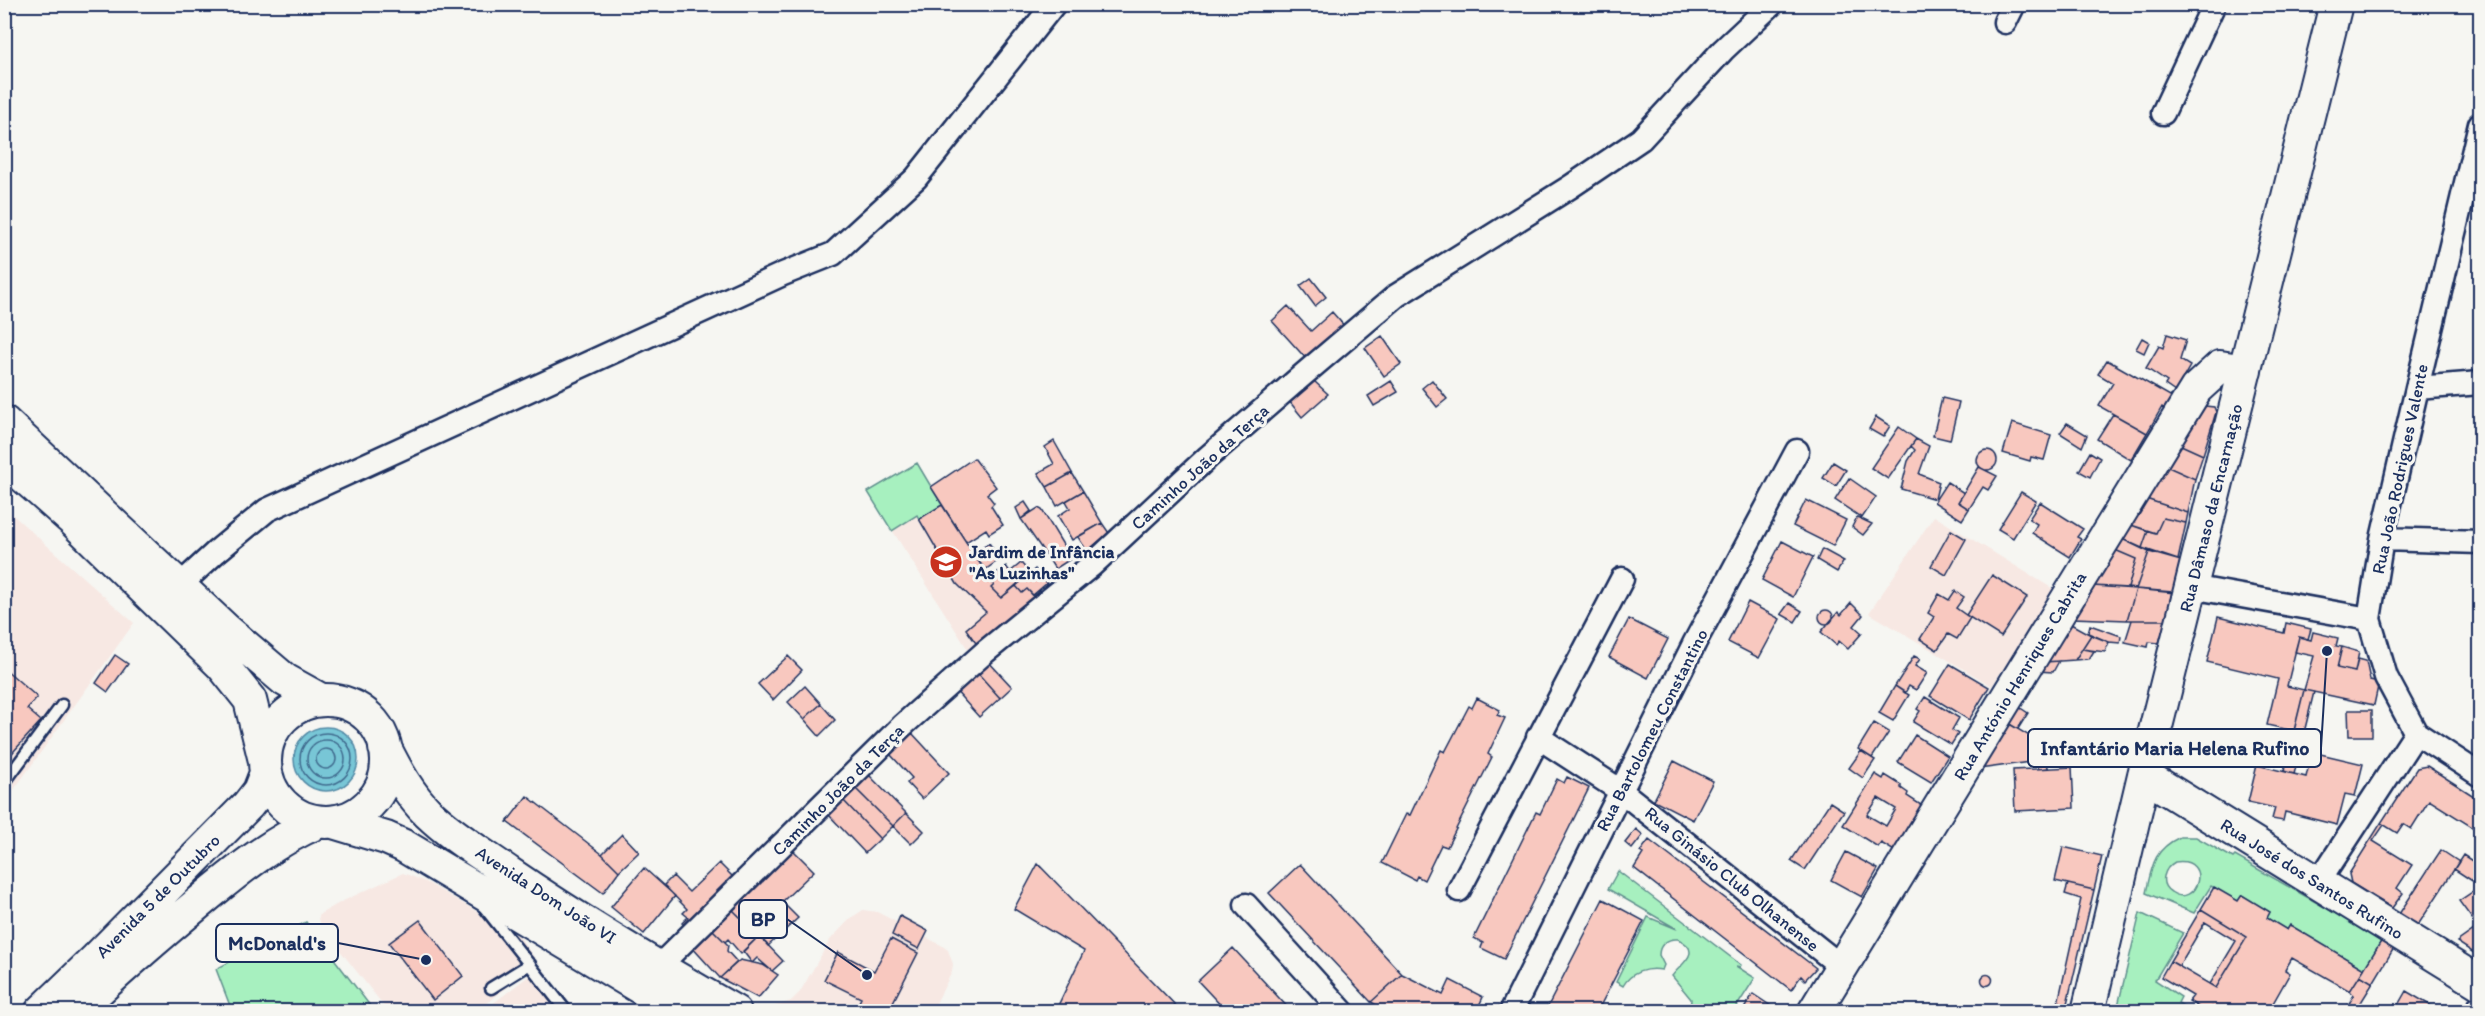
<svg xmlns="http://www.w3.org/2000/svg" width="2485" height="1016" viewBox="0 0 2485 1016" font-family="Itim,sans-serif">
  <rect width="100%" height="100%" fill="#f6f6f2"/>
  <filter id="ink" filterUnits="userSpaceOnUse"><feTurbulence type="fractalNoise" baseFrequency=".0167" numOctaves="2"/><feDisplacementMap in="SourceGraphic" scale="12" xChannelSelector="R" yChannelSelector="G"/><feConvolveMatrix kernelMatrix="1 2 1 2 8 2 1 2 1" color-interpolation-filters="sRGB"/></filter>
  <g filter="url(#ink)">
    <!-- built -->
    <path fill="#f7e8e3" d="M917,463l77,122 -2,3 9,10 15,-12 6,7 5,-4 10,11 -65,56 -104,-164z
      M5,508l129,115 -129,179z
      M1934,516l121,74 -63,96 -123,-73z
      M403,873l23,9 93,54 19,27 -61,48h-89l-61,-77 -9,-15 2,-5 21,-12z
      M863,910l14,2 64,33 7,5 5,14 -1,8 -20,39 -157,1 -6,-4 22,-7 9,-9 30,-52 21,-22z
      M539,968l35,43 -92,1z"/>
    <!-- green -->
    <path fill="#a7f0bf" stroke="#61908e" stroke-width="1.5" fill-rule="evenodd" d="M917,463l25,42 -23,14 -2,-4 -25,16 -24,-39z
      M2180,837h16l37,21 2,-2 147,84 -18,29 -74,-44 -3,5 -20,-12 3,-6 -28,-17 -4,6 -27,-15 -17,27 -48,-20c6,-27 7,-43 34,-56zM2175,862c38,-6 23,48 -4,30 -13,-8 -7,-24 4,-30z
      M1618,871l123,94 -1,2 -4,-1 19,12 -21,33h-12l-7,-4 -3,4h-22l1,-12 -19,-23c7,-11 33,-24 6,-37 -10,-1 -19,5 -19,16l5,10 -2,5c-15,-3 -31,2 -39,16l-7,-4 32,-65 29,12 -69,-40z
      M2140,913l43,20 -28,47 26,17 -3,6 15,8 -76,-1z
      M306,922l68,89h-142l-16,-42z"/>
    <!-- water -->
    <path fill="#78c6d6" stroke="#538aa6" stroke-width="1.5" d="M294 759a32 32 0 1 1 64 0a32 32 0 1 1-64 0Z"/>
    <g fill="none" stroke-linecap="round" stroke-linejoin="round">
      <!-- shore -->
      <path stroke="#406b8e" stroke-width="1.5" d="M300 759a26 26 0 1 1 52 0a26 26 0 1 1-52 0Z
        M307 759a19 19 0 1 1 38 0a19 19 0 1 1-38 0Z
        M316 759a10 10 0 1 1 20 0a10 10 0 1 1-20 0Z"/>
    </g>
    <!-- building -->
    <path fill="#f8c8bf" stroke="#1b2f5e" stroke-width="1.5" fill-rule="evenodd" d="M1311,278l15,19 -11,9 -15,-20z
      M1288,306l23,25 21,-19 15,17 -38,33 -37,-41z
      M2167,334l19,6 -6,20 10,6 -15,26 -10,-7 2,-3 -21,-14 13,-22 4,2z
      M1382,336l19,28 -17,12 -19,-28z
      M2142,338l7,4 -5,11 -8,-4z
      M2107,360l72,41 -7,12 -10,-6 -15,26 -48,-27 14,-23 -15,-9z
      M1432,380l15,19 -10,8 -15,-19z
      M1314,381l14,13 -26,23 -13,-16z
      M1391,381l7,11 -24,14 -6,-10z
      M1942,398l17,4 -9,38 -17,-4z
      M2205,406l9,1 2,5 -13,43 -22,-10z
      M2113,414l34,19 -16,27 -34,-21z
      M1876,417l14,9 -7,11 -14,-8z
      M2012,423l39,12 -7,25 -13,-3 -1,4 -27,-8z
      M2067,423l20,12 -5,12 -22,-14z
      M1899,427l17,12 -28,40 -17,-11z
      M1916,439l13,7 -10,28 20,8 -4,17 -34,-10 7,-28 7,-11 -4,-4z
      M1054,441l18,32 -25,14 -9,-14 16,-9 -9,-17z
      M2181,445l22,10 -8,24 -29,-13z
      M1977 460a10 10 0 1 1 20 0a10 10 0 1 1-20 0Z
      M2090,452l10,6 -10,19 -11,-6z
      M974,458l22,29 -9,7 7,9 -3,3 12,19 -14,9 -3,-5 -20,13 -35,-55z
      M1833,462l13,8 -10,16 -13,-8z
      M2166,466l29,13 -7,34 -42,-14z
      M1979,467l18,9 -9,14 -5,-3 -14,22 -11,-7z
      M1072,473l11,18 -26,15 -10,-19z
      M1849,478l27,19 -14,21 -27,-18z
      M1947,482l17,11 -6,9 11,7 -7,11 -28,-18z
      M1083,491l19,32 -30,17 -14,-24 12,-8 -4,-7z
      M2021,492l15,9 -23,37 -15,-9z
      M2146,499l42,14 -2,10 -23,-5 -7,15 -25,-8z
      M1806,500l40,20 -13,26 -40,-20z
      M1025,502l6,9 -10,8 -5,-11z
      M2040,502l43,27 -6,8 4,2 -11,18 -38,-24 5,-9 -8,-5z
      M942,505l52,80 -3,3 10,10 15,-12 6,7 5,-4 10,11 -57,49 -14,-20 20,-17 -29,-28 -38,-65z
      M1038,508l4,2 23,38 -17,10 -27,-39z
      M1857,517l15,7 -9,11 -11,-8z
      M2163,518l23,5 -8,37 -36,-12 6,-17 8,2z
      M1102,523l7,10 -22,18 -9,-14z
      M2131,525l17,6 -6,17 -20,-9z
      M1951,530l15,9 -20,36 -15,-9z
      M2122,539l27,13 -13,37 -8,-1 8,-29 -21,-9z
      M1782,541l31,16 -20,40 -31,-17z
      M989,543l11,16 -15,11 -11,-16z
      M1065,548l7,10 -17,11 -7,-11z
      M1822,549l22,12 -7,11 -20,-12z
      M2115,550l21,9 -8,29 -35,-2z
      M2149,552l32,9 -6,32 -39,-4z
      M1021,563l9,10 -29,25 -10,-10 3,-3 -4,-7 16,-12 4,6z
      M1035,569l12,14 -14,12 -6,-6 -5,4 -6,-7z
      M1992,575l35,22 -26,40 -35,-22z
      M2093,586l43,3 -9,31 -54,-2z
      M2136,589l36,3 -6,28h-39z
      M1955,591l9,6 -8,11 14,10 -13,21 -9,-5 -11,16 -17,-11 14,-22 -6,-4 11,-19 10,6z
      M1748,602l32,17 -21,39 -31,-16z
      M1789,603l13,8 -7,11 -14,-8z
      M1851,603l12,12 -9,11 8,7 -14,16 -9,-8 -3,4 -15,-13 17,-20 3,3z
      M1819 617a7 7 0 1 1 14 0a7 7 0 1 1-14 0Z
      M2218,617l66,16 2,-10 25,6 -3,10 -9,-2 -12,49 17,4 -10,41 -27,-6 11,-46 -71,-17z
      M1629,619l39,20 -20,39 -39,-21z
      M2132,620h34l-7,23 -10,-1 -1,5 -23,-5z
      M2069,623l22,12 -16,25 -29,2z
      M2090,625l31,11 -1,7 -11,-1 -21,-9z
      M2313,632l25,6 -2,8 6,1 -5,21 18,4 3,-13 8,2 4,19 9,2 -5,23 -70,-15 10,-34 -19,-4 4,-15 12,3z
      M2091,635l18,7 -4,10 -23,-3z
      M2342,647l17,5 -4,20 -18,-4z
      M2082,649l12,2 -5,8 -14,1z
      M115,655l13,9 -20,28 -12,-9z
      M788,656l14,14 -29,30 -15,-16z
      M1914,656l6,3 -5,7 12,7 -11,17 -7,-4 -4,7 -10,-7z
      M986,659l26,28 -12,11 -25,-28z
      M2059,661l-6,11 -16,-1 6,-9z
      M1950,664l39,23 -20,33 -39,-24z
      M4,668l33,29 -10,12 14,12 -37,41z
      M975,670l25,28 -21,19 -25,-28z
      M805,686l16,18 -17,15 -16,-17z
      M1895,686l14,9 -16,26 -14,-8z
      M2304,690l10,2 -14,57 12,3 -2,10 -12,-3 -4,15 -10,-3z
      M1925,697l34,21 -7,12 6,4 -7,11 -38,-23 7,-11 -3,-2z
      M1477,698l23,12 -3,5 8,3 -17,36 4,3 -45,90 -6,-2 -17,35 -7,-4 -2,4 -33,-17 24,-49 4,1 31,-65 4,2 24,-46 3,2z
      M821,704l14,16 -16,16 -15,-17z
      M2016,705l12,8 -10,16 -12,-7z
      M2348,710h24v26h-23z
      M2006,722l40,24 -9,15 -58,8z
      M1874,723l15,9 -17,26 -14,-9z
      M912,733l37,40 -27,26 -15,-16 5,-5 -22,-24z
      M1915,735l33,21 -17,26 -33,-20z
      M2046,746l2,22 -10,1 -1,-8z
      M1861,751l14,9 -12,18 -14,-10z
      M2312,752l51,12 -8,32 -10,-2 -8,31 -52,-13 -2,9 -11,-2 3,-11 -27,-6 9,-37 49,12z
      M1674,761l39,20 -20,39 -39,-20z
      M2427,766l53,34v32l-51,-32 -18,29 -8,-5 -6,9 -16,-10 36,-55z
      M2072,767l2,41 -59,3 -2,-41z
      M1875,774l8,5 2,-4 16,10v3l7,5 -1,3 17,11 -28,45 -15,-9 -3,4 -35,-22zM1878,798l18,11 -10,17 -19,-11z
      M869,775l37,38 -13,13 -38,-38z
      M1567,777l22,11 -85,171 -23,-11 2,-5 -9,-5 62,-126 4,2 17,-35 7,4z
      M855,788l38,38 -13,13 -37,-39z
      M527,796l75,58 17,17 -16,22 -96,-71z
      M843,800l37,39 -15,14 -37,-39z
      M1830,802l14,9 -39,59 -14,-9z
      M906,813l18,18 -13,13 -18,-18z
      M2381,823l3,2 -11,16 39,24 -15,23 6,5 -11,15 -41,-25 -2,-9z
      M1636,829l7,6 -11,14 -7,-6z
      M622,834l17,18 -20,19 -17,-17z
      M1649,840l167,128 -11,12 -4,-4 -10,14 -157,-122 9,-14 -3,-2z
      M2063,847l39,9 -8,34 -39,-9z
      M792,849l22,22 -61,59 -22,-22z
      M2441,850l18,12 -41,63 -19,-11z
      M1846,852l32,17 -16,28 -31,-17z
      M2463,855l17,11v20l-26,-17z
      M719,863l16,16 -49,48 -4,-4 6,-6 -5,-4 4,-4 -23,-24 9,-9 16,16z
      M1038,864l144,148h-127l29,-61 -70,-42z
      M1300,864l102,110 -31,28 -102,-109z
      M644,868l31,28 -31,38 -33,-27z
      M2068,884l26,6 -29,122h-9l25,-113 -16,-5z
      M2214,887l24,14 4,-6 28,17 -3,6 20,12 3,-5 74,44 -14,22 -58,-33 -7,12 5,3 -22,39h-49l-7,-5 -3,5h-3l-17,-11 4,-5 -32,-19 9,-16 46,27 31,-51 -46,-28z
      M2480,887v70l-23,-15 21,-15 -19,-26z
      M1603,899l41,22 -47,91h-52z
      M782,902l16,16 -30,28 -15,-16z
      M731,908l28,28 -18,18 -13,-15 -3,3 -15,-15z
      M2201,909l46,28 -31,51 -6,-4 26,-43 -31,-19 -26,44 -9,-5z
      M900,916l28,15 -9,18 -27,-14z
      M420,920l43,56 -30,24 -44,-57z
      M710,927l18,18 -1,6 10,11 -17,16 -30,-33z
      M759,936l24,25 -11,10 -15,-13 -5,5 -9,-12z
      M891,939l27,14 -30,59h-34l7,-14 -37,-18 14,-28 36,19z
      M2382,940l12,8 -21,35 -13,-8z
      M1233,948l59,64h-65l-29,-31z
      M740,960l23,5 15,10 -20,23 -38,-20z
      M1402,974l41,21 7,-15 33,17 -7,15h-87l-18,-10z
      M1981.5 980a5.5 5.5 0 1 1 11 0a5.5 5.5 0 1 1-11 0Z
      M2360,975l13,8 -18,29h-11l10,-17 -4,-4z
      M2406,991l29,17 -2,4h-39z
      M1753,994l27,18h-38z"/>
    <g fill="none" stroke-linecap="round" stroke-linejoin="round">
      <defs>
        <path id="lane" d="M4,783l58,-78
          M484,907l83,105
          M491,988l39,-24"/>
        <path id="street" d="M2005,22l9,-18
          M2163,113l51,-109
          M2480,124l-63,264 -35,151 -13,80 17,58 30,56 64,42
          M2417,388l63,-5
          M2382,539l98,3
          M179,586l37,-34 51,-42 516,-236 50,-20 83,-76 138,-174
          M2191,587l178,32
          M1538,737l83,54 221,176
          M2318,883l98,-150
          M1459,890l163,-311
          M1246,905l97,107
          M657,968l245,-242 83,-74 107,-87 116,-108 96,-83 92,-78 174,-109 71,-48 82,-89 49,-46
          M1511,1012l184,-370 102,-191
          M2477,1012l3,-6"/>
        <path id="secondary" d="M4,422l221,207 60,51 36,20
          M4,459l70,62 148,144 28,35 15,61
          M265 761a61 61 0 1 1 122 0a61 61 0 1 1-122 0Z
          M385,748c12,24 24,46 43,65 24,23 54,41 81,60 73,50 149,95 226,139
          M2144,775l336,208
          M333,822l53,16 18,8 277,166
          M41,1012l55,-53 152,-154 11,-14 7,-18
          M75,1012c43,-41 87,-79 132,-116 35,-29 69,-56 111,-74
          M1814,1012l382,-623 24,-22 25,4
          M2088,1012l56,-237 192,-771"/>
      </defs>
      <!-- lane casing -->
      <use href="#lane" stroke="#1b2f5e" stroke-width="15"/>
      <!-- street casing -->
      <use href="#street" stroke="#1b2f5e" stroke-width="27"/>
      <!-- secondary casing -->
      <use href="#secondary" stroke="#1b2f5e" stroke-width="36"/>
      <!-- lane -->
      <use href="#lane" stroke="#f6f6f2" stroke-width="10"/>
      <!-- street -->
      <use href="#street" stroke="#f6f6f2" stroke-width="22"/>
      <!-- secondary -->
      <use href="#secondary" stroke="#f6f6f2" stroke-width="32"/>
    </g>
  </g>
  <!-- icons -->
  <defs>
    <symbol id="school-disc" viewBox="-11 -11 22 22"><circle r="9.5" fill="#c8321e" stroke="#f6f6f2"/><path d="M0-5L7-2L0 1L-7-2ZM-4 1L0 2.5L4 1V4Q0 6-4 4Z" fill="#fff"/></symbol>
  </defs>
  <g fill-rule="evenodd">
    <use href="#school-disc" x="927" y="543" width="38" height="38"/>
  </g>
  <g text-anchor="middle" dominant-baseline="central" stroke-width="6" stroke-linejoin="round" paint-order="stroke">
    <!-- street labels -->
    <g font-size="18" fill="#1b2f5e" stroke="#f6f6f2">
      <text transform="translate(1200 467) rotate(-42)">Caminho João da Terça</text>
      <text transform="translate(2400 469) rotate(-78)">Rua João Rodrigues Valente</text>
      <text transform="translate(2211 508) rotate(-76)">Rua Dâmaso da Encarnação</text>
      <text transform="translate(2020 676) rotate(-59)">Rua António Henriques Cabrita</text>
      <text transform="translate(1652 730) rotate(-63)">Rua Bartolomeu Constantino</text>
      <text transform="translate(838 790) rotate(-45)">Caminho João da Terça</text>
      <text transform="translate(1732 879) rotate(39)">Rua Ginásio Club Olhanense</text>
      <text transform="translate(2312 879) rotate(32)">Rua José dos Santos Rufino</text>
      <text transform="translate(546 895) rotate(33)">Avenida Dom João VI</text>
      <text transform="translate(158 896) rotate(-45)">Avenida 5 de Outubro</text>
    </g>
    <!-- poi labels -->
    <g font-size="18" font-weight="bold" fill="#1b2f5e" stroke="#f6f6f2" text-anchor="start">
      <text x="969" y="552">Jardim de Infância<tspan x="969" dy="21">"As Luzinhas"</tspan></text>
    </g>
  </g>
  <!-- callouts -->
  <path fill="none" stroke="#1b2f5e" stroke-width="2" d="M2327 651L2321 748M867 975L787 919M426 960L338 943"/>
  <g fill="#1b2f5e" stroke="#f6f6f2" stroke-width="2">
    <circle cx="2327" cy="651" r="6"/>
    <circle cx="867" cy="975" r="6"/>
    <circle cx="426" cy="960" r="6"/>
  </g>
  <g fill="#f6f6f2" stroke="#1b2f5e" stroke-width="2">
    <rect x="2028" y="729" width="293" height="38" rx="6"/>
    <rect x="739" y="900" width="48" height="38" rx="6"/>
    <rect x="216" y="924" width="122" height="38" rx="6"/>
  </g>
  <g font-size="20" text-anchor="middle" font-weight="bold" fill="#1b2f5e">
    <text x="2175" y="755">Infantário Maria Helena Rufino</text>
    <text x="763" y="926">BP</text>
    <text x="277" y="950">McDonald's</text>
  </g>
  <!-- margin -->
  <rect width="2485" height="1016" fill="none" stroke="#f6f6f2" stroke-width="24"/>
  <rect x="12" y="12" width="2461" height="992" fill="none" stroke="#1b2f5e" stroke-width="2" filter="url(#ink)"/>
</svg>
